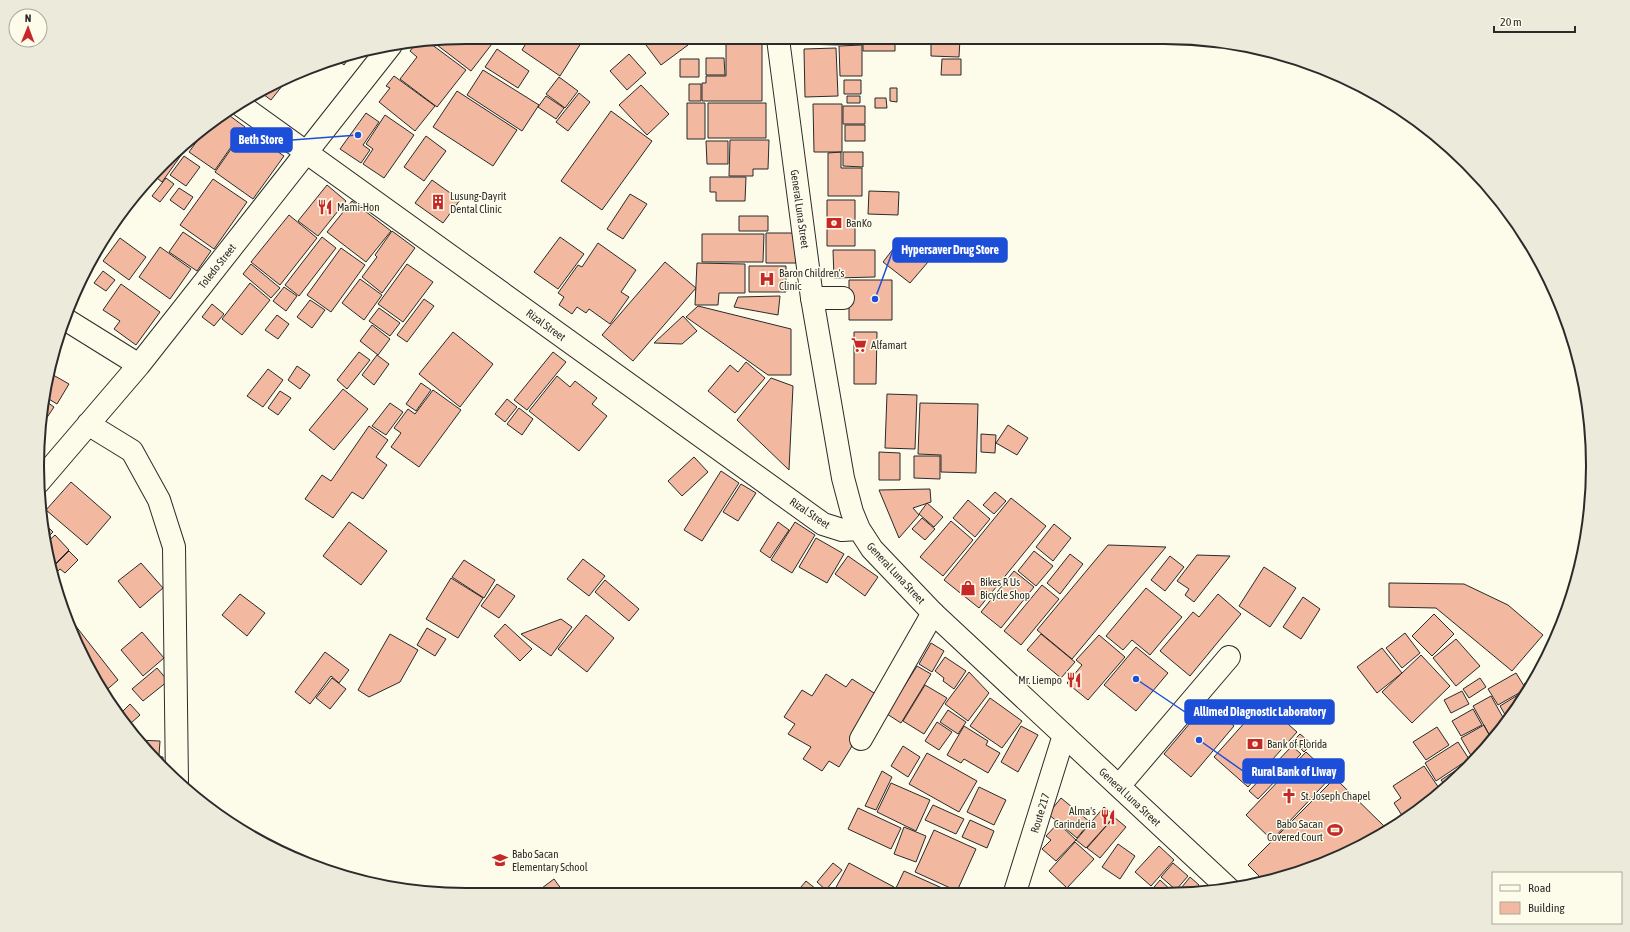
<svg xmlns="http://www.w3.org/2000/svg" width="1630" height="932" viewBox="0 0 1630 932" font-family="'Asap Condensed',sans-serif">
  <rect width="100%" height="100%" fill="#fdfbea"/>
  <!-- building -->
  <path fill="#f2b8a0" stroke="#2b2b2b" d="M748,39h14v62h-60v-18h4v-7h20v-33h22z
    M799,39h41l-1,6 -40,-1z
    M842,39h18v5h-18z
    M863,39h32v12h-32z
    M931,39h29l-1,18 -28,-1z
    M470,40l5,5 3,-5h17l-24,31 -34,-26 3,-4z
    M528,40h55l-23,36 -38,-26z
    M644,40h40l4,5 -27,20 -18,-24z
    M418,41h9l39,29 -29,37 -37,-28 17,-22 -7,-6z
    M862,45v31h-22l-1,-30z
    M836,48l2,48 -33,1 -1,-48z
    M497,49l32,22 -11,17 -33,-21z
    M352,54l-8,11 -9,-7z
    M629,54l17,19 -19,17 -17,-19z
    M706,58h18l1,17h-19z
    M680,59h19v18h-19z
    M942,59h19v16h-20z
    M321,63l-6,8 -5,-4z
    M483,70l56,35 -17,26 -55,-36z
    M290,76l-19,24 -11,-8 16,-11z
    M394,76l41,30 -20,25 -36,-29 11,-14 -4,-2z
    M559,77l19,14 -13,17 -19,-14z
    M844,80h17v14h-17z
    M689,84h12v17h-12z
    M641,85l28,29 -22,21 -28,-30z
    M890,88h7v14l-7,-1z
    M457,91l60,39 -24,36 -60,-39z
    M579,93l11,9 -22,29 -12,-9z
    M546,96l18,12 -8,11 -18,-12z
    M847,96h13v7h-13z
    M875,98h11l1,10h-12z
    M687,103h18v36h-18z
    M708,103h58v35h-58z
    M813,104h29v48h-28z
    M843,106h22v18h-22z
    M611,111l41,30 -50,69 -41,-29z
    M226,113l19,14 -30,43 -26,-18 22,-30z
    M366,113l13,9 -16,23 7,5 -9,13 -21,-14z
    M385,115l29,20 -30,43 -21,-14 10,-15 -7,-5z
    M845,125h20v16h-20z
    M245,129l39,27 -31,43 -38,-27z
    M197,133l-35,49 -9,-7 9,-12z
    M426,136l20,15 -22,30 -20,-14z
    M730,140h39l-1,29h-15v7h-24z
    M706,141h22v23h-21z
    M841,152v16h21v28h-34v-43z
    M843,152h20v15l-20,-1z
    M184,156l16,11 -14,19 -16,-11z
    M710,177h36l-1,24h-29v-9h-6z
    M166,178l8,6 -14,18 -8,-6z
    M213,179l34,23 -33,47 -34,-24z
    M432,180l28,20 -17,23 -28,-20z
    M147,182l4,2 -10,13 -4,-3z
    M327,185l19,16 -28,35 -20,-15z
    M179,188l14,9 -9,13 -14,-10z
    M869,191l30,1 -1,23 -30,-1z
    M630,194l17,10 -24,35 -16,-10z
    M827,200h28v46h-28z
    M352,201l39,30 -25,31 -39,-30z
    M289,215l28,23 -37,47 -29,-23z
    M739,216h29v15h-29z
    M392,231l23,17 -33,45 -20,-16 15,-20 -2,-2z
    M183,232l28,19 -14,20 -28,-19z
    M766,233h30v30h-30z
    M702,234h62l-1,28h-61z
    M322,237l14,11 -37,48 -14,-11z
    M560,237l24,17 -26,35 -24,-17z
    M120,238l26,19 -17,23 -26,-19z
    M900,240l28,22 -18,21 -27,-21z
    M598,243l38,27 -15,22 8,5 -19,27 -21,-15 -3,4 -9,-6 -5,7 -13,-9 5,-8 -6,-4 20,-28 4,2z
    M160,247l31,22 -21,30 -31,-22z
    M341,248l24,17 -34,47 -24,-17z
    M833,250h42v27l-41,1z
    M665,262l31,26 -63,73 -31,-26z
    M697,263l48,1v29h-26l-1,12h-23z
    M251,264l29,24 -9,10 -28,-24z
    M407,264l26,18 -30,40 -25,-18z
    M749,266h37v26h-37z
    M103,271l12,9 -9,11 -12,-8z
    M360,279l22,16 -18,25 -22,-17z
    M849,280h43v40h-43z
    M250,283l20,17 -28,35 -20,-16z
    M121,284l39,28 -24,33 -22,-16 6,-8 -17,-11z
    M284,287l13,9 -11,15 -13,-10z
    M780,296l-2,19 -44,-8 4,-10z
    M424,299l10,7 -27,36 -10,-7z
    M310,300l15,10 -13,18 -15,-11z
    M212,304l12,10 -10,12 -12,-9z
    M698,306l93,23v46h-23l-82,-58z
    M379,308l21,15 -10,13 -21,-15z
    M277,315l12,9 -11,15 -13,-9z
    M683,316l14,15 -15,13 -28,-1z
    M372,325l18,14 -12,16 -18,-14z
    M453,332l40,32 -33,43 -41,-33z
    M854,332h23l-1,52h-22z
    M359,352l11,8 -23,29 -10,-9z
    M553,352l13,10 -39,48 -13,-10z
    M377,355l12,9 -15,21 -12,-10z
    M746,362l19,16 -30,35 -27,-22 22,-26 8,7z
    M297,366l13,9 -10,14 -12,-9z
    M268,369l15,11 -20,27 -16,-11z
    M48,372l21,12 -12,20 -13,-8z
    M557,376l13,11 5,-6 22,17 -5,6 15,12 -28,35 -50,-40z
    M771,378l22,8 -4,84 -52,-50z
    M421,383l10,7 -15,21 -10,-7z
    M343,389l25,20 -34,41 -25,-20z
    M433,390l28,20 -42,57 -28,-20 10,-14 -7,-5 14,-19 7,5z
    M280,391l11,7 -13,17 -10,-7z
    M887,394l30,1 -2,54 -30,-1z
    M43,399l11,8 -14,21 1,-18z
    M507,399l10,8 -12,15 -10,-8z
    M390,403l13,9 -17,23 -14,-9z
    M920,403l58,1 -2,69 -35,-1v-17l-23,-1z
    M519,408l14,11 -11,16 -15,-11z
    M1008,425l20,13 -11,17 -21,-12z
    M369,426l19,14 -12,17 11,8 -24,34 -11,-7 -19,26 -28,-19 17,-24 9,6z
    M981,434l15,1 -1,18 -14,-1z
    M879,452l21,1v27h-21z
    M914,456h26v23l-26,-1z
    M694,457l14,15 -26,24 -14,-15z
    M721,471l18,12 -37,58 -18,-11z
    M71,482l40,35 -24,28 -41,-35z
    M741,484l15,9 -18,28 -15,-9z
    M930,489l1,13 -18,6 6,7 -20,23 -20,-48z
    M995,492l11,9 -12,13 -11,-9z
    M1011,498l35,28 -67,82 -35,-28z
    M968,500l22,19 -15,18 -22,-19z
    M927,503l16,14 -9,10 -15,-13z
    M922,518l13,11 -10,11 -13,-11z
    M951,521l22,19 -30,36 -23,-19z
    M349,522l38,29 -26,34 -38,-29z
    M778,522l11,8 -19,28 -10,-7z
    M795,522l20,13 -23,38 -21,-13z
    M1054,524l17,14 -18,23 -17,-14z
    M46,525l7,7 -9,9 -1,-12z
    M55,535l14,15 -18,18 -6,-24z
    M816,538l28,16 -17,29 -28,-16z
    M1108,545l58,2 -94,112 -35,-29z
    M69,551l9,9 -13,13 -5,-4 -5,5 -4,-5z
    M1034,551l19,15 -17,20 -18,-15z
    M1070,554l13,10 -23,30 -13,-11z
    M1197,555l33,1 -36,46 -9,-7 4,-6 -12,-8z
    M848,556l30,21 -13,19 -30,-22z
    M1170,556l14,11 -19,24 -14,-11z
    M583,559l22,17 -16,20 -22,-17z
    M464,560l31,20 -11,18 -32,-21z
    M141,563l22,25 -23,20 -22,-27z
    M1264,567l32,21 -26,39 -31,-21z
    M1014,571l20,16 -33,41 -20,-16z
    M451,578l32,20 -25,40 -32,-19z
    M605,580l34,29 -10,12 -34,-29z
    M1389,583l75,1 44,21 35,30 -31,36 -76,-63 -47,-1z
    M497,584l18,12 -16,22 -18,-12z
    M1042,585l17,14 -38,46 -17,-14z
    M1146,588l36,29 -32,38 -18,-15 -9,10 -17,-14z
    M240,594l25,19 -18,23 -25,-21z
    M1218,594l23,20 -51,62 -30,-25 33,-39 6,5z
    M1303,597l17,12 -19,30 -18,-12z
    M1434,614l20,20 -22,22 -20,-20z
    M586,615l28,23 -27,34 -29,-23z
    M561,619l11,8 -21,29 -30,-22z
    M505,624l27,25 -12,12 -26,-25z
    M75,625l43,55 -15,13 -8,-12 -25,-51z
    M427,628l19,11 -11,17 -18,-11z
    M142,632l22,26 -21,18 -22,-26z
    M1405,633l15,20 -18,15 -16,-20z
    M390,634l28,16 -18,32 -31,15 -11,-7z
    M1041,634l34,28 -14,16 -34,-28z
    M1099,635l26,22 -37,43 -21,-17 15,-18 -6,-5z
    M1456,639l24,27 -24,20 -23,-28z
    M931,643l13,8 -12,21 -13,-8z
    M1136,647l32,26 -32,38 -32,-26z
    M1382,648l20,25 -25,20 -20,-26z
    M325,652l24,18 -10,13 -8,-7 -21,28 -15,-12z
    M1421,655l29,31 -38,37 -30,-31z
    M945,657l21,14 -12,18 -11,-8 1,-3 -9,-7z
    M917,666l14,8 -30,49 -14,-9z
    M157,668l11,13 -25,20 -11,-12z
    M1540,670l-4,10 -3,-6z
    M969,672l20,21 -21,28 -23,-17z
    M1516,673l10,16 -28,16 -10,-16z
    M826,674l20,13 6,-8 30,19 -43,69 -10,-6 -7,10 -19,-12 8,-12 -23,-13 7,-10 -11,-7 18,-27 10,6z
    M332,678l14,11 -16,20 -14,-11z
    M1480,678l6,9 -17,11 -6,-9z
    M1532,679l2,3 -6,9 -4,-7z
    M925,685l22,13 -23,36 -21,-13z
    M1526,690l1,2 -20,26 -7,-12z
    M1462,691l7,13 -18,9 -7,-13z
    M1491,696l14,25 -14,17 -18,-32z
    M990,698l32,23 -20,27 -32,-22z
    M1263,702l34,30 -49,55 -34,-30z
    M1207,703l27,23 -43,51 -27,-23z
    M130,704l10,11 -9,8 -10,-10z
    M1473,709l9,16 -21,11 -9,-15z
    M948,710l18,12 -8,12 -18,-12z
    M937,722l15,10 -13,18 -14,-9z
    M1484,725l7,13 -14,18 -4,3 -12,-21z
    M964,726l24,15 -2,4 14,8 -12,20 -24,-14 -3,4 -14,-8z
    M1021,726l17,9 -20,37 -17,-10z
    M1437,727l12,18 -23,15 -13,-18z
    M1300,734l12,10 -8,8 -11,-11z
    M137,740l23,1 -1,14h-10z
    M1458,742l11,17 -33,22 -11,-18z
    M903,746l17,11 -12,20 -17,-11z
    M1292,746l9,8 -43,45 -9,-8z
    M1306,752l26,24 -60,64 -26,-25z
    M927,753l50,28 -18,31 -50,-28z
    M151,756l12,1 -1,11z
    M1470,761l2,3 -4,5 -22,18 -5,-7z
    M1424,766l17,25 -36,29 -11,-17 7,-5 -8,-12z
    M882,771l10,6 -16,33 -11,-4z
    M1335,778l52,51 -85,43 -38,9 -16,-16z
    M891,783l39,17 -14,31 -39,-19z
    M979,787l27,13 -12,25 -27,-13z
    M1061,798l29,24 -13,16 -29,-24z
    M933,805l31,14 -8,15 -31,-14z
    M1104,807l11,9 -29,32 -10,-8z
    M858,808l43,20 -10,21 -43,-20z
    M1114,817l12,10 -26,31 -13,-10z
    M970,820l24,11 -7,17 -25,-11z
    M1058,823l18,17 -20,21 -14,-12 9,-9 -5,-4z
    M904,827l22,9 -10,26 -22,-8z
    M934,830l42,19 -19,42 -42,-19z
    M1075,842l19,17 -27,29 -18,-17z
    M1118,844l17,12 -15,23 -18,-12z
    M1159,846l15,14 -23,26 -16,-14z
    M833,863l9,7 -16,20 -9,-8z
    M849,863l45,24 -3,6h-58z
    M1173,863l15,13 -12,14 -15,-13z
    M904,871l47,21h-46l-9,-4z
    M1190,877l9,8 -5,6 -16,1z
    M554,879l11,15h-31z
    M1160,880l13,12h-23z
    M806,881l15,12h-25z"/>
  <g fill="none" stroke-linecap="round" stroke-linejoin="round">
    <defs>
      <path id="minor" d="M812,298h31
        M65,319l74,46
        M88,424l44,27 27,49 15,47 3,236
        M38,483l101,-118 252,-320
        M861,739l72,-126
        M1119,786l110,-129"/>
      <path id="major" d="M778,39l34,259 31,180 9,34 7,17 13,20 61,64 296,276
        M239,104l584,420 19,6 17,-1
        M1015,892l49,-157"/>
    </defs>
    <!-- minor casing -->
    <use href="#minor" stroke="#2b2b2b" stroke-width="24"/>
    <!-- major casing -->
    <use href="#major" stroke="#2b2b2b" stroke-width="24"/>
    <!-- minor -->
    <use href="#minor" stroke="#fdfbea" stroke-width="22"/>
    <!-- major -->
    <use href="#major" stroke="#fdfbea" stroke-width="22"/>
  </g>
  <!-- icons -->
  <defs>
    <symbol id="building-bare" viewBox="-9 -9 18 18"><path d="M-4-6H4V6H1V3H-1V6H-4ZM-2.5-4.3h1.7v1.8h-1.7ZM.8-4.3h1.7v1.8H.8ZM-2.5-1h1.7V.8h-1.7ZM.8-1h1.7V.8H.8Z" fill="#c62828" stroke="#fdfbea" stroke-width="2.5" paint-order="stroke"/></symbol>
    <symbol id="restaurant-bare" viewBox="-9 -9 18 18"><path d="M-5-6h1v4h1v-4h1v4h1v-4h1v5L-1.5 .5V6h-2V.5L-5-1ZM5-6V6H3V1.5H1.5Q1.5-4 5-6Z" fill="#c62828" stroke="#fdfbea" stroke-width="2.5" paint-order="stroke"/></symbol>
    <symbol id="bank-bare" viewBox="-9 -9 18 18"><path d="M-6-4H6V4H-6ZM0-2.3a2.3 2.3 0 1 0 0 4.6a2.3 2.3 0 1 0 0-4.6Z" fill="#c62828" stroke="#fdfbea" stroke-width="2.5" paint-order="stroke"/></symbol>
    <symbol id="hospital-bare" viewBox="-9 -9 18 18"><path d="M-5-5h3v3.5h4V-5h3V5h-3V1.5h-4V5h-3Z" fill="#c62828" stroke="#fdfbea" stroke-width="2.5" paint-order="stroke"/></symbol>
    <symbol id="supermarket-bare" viewBox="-9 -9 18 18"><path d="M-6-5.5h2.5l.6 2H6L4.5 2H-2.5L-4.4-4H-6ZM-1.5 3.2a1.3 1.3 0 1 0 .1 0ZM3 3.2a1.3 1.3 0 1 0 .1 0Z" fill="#c62828" stroke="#fdfbea" stroke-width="2.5" paint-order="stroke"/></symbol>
    <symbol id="shop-bare" viewBox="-9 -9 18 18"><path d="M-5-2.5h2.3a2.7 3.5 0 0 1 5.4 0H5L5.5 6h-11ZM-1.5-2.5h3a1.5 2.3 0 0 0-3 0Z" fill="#c62828" stroke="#fdfbea" stroke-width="2.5" paint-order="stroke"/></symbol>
    <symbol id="church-bare" viewBox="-9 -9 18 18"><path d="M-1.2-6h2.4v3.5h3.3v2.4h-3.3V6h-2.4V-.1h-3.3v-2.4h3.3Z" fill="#c62828" stroke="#fdfbea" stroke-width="2.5" paint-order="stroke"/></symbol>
    <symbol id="stadium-bare" viewBox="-9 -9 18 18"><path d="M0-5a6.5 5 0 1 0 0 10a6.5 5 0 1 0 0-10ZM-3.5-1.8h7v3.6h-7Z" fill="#c62828" stroke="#fdfbea" stroke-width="2.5" paint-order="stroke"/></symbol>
    <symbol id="school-bare" viewBox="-9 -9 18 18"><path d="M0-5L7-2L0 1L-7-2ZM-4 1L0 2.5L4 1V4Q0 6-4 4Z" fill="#c62828" stroke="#fdfbea" stroke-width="2.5" paint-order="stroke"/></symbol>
  </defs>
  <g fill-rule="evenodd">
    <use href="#building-bare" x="427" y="191" width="22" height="22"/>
    <use href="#restaurant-bare" x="314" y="196" width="22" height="22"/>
    <use href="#bank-bare" x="823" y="212" width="22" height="22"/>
    <use href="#hospital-bare" x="756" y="268" width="22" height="22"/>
    <use href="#supermarket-bare" x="848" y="334" width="22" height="22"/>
    <use href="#shop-bare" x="957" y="577" width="22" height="22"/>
    <use href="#restaurant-bare" x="1063" y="669" width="22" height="22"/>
    <use href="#bank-bare" x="1244" y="733" width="22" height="22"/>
    <use href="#church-bare" x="1278" y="785" width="22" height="22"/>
    <use href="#restaurant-bare" x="1097" y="806" width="22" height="22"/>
    <use href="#stadium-bare" x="1324" y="819" width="22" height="22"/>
    <use href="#school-bare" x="489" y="849" width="22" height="22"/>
  </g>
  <g text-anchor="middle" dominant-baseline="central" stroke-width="3" stroke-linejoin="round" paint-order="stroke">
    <!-- poi labels -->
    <g font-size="11" fill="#2b2b2b" stroke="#fdfbea" text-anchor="start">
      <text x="450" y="196">Lusung-Dayrit<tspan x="450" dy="13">Dental Clinic</tspan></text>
      <text x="337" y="207">Mami-Hon</text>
      <text x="846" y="223">BanKo</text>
      <text x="779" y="273">Baron Children's<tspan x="779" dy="13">Clinic</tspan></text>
      <text x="871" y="345">Alfamart</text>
      <text x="980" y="582">Bikes R Us<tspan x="980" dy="13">Bicycle Shop</tspan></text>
      <text x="1062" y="680" text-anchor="end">Mr. Liempo</text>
      <text x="1267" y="744">Bank of Florida</text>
      <text x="1301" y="796">St. Joseph Chapel</text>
      <text x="1096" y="811" text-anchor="end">Alma's<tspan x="1096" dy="13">Carinderia</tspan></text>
      <text x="1323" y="824" text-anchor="end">Babo Sacan<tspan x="1323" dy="13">Covered Court</tspan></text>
      <text x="512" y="854">Babo Sacan<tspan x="512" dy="13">Elementary School</tspan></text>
    </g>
    <!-- street labels -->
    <g font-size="11" fill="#2b2b2b" stroke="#fdfbea">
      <text transform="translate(800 209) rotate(82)">General Luna Street</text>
      <text transform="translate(217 266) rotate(-52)">Toledo Street</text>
      <text transform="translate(546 325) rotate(36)">Rizal Street</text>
      <text transform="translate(810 513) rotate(34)">Rizal Street</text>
      <text transform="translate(896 573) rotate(47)">General Luna Street</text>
      <text transform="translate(1130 797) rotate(43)">General Luna Street</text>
      <text transform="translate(1040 813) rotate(-73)">Route 217</text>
    </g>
  </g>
  <!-- crop -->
  <path d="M0 0H1630V932H0ZM466 44H1164A422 422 0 0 1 1586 466V466A422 422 0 0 1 1164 888H466A422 422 0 0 1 44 466V466A422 422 0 0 1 466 44Z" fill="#eceadb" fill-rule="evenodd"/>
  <path fill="none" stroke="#2b2b2b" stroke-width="2" d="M466 44H1164A422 422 0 0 1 1586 466V466A422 422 0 0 1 1164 888H466A422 422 0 0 1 44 466V466A422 422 0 0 1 466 44Z"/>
  <!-- callouts -->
  <path fill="none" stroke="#1d4ed8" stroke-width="1.5" d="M358 135L292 140M875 299L893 250M1136 679L1185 712M1199 740L1243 771"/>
  <g fill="#1d4ed8" stroke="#fdfbea" stroke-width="1.5">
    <circle cx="358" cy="135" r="4"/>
    <circle cx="875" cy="299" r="4"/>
    <circle cx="1136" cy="679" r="4"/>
    <circle cx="1199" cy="740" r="4"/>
  </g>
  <g fill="#1d4ed8" stroke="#1d4ed8" stroke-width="1.5">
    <rect x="231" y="128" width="61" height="24" rx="4"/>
    <rect x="893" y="238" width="114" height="24" rx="4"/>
    <rect x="1185" y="700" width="149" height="24" rx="4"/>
    <rect x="1243" y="759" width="101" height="24" rx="4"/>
  </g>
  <g font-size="12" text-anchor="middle" font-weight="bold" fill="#fff">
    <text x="261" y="144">Beth Store</text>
    <text x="950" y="254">Hypersaver Drug Store</text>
    <text x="1260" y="716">Allimed Diagnostic Laboratory</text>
    <text x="1294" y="776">Rural Bank of Liway</text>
  </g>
  <!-- legend -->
  <rect x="1492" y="872" width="130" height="52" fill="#fdfbea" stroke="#a9a89e"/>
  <rect x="1500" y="885" width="20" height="6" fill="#fdfbea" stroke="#a9a89e"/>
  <text x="1528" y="892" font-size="12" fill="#2b2b2b">Road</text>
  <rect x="1500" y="902" width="20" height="12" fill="#f2b8a0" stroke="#a9a89e"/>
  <text x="1528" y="912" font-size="12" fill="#2b2b2b">Building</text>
  <!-- north arrow -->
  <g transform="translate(28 28) rotate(1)"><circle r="19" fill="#fdfbea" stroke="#a9a89e"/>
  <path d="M0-3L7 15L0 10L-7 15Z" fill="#c62828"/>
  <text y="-6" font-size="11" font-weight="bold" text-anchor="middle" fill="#2b2b2b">N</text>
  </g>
  <!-- scale -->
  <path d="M1494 26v6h81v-6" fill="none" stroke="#2b2b2b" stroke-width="2"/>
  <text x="1500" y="26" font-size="12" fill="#2b2b2b" stroke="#fdfbea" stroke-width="3" paint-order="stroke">20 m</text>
</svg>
